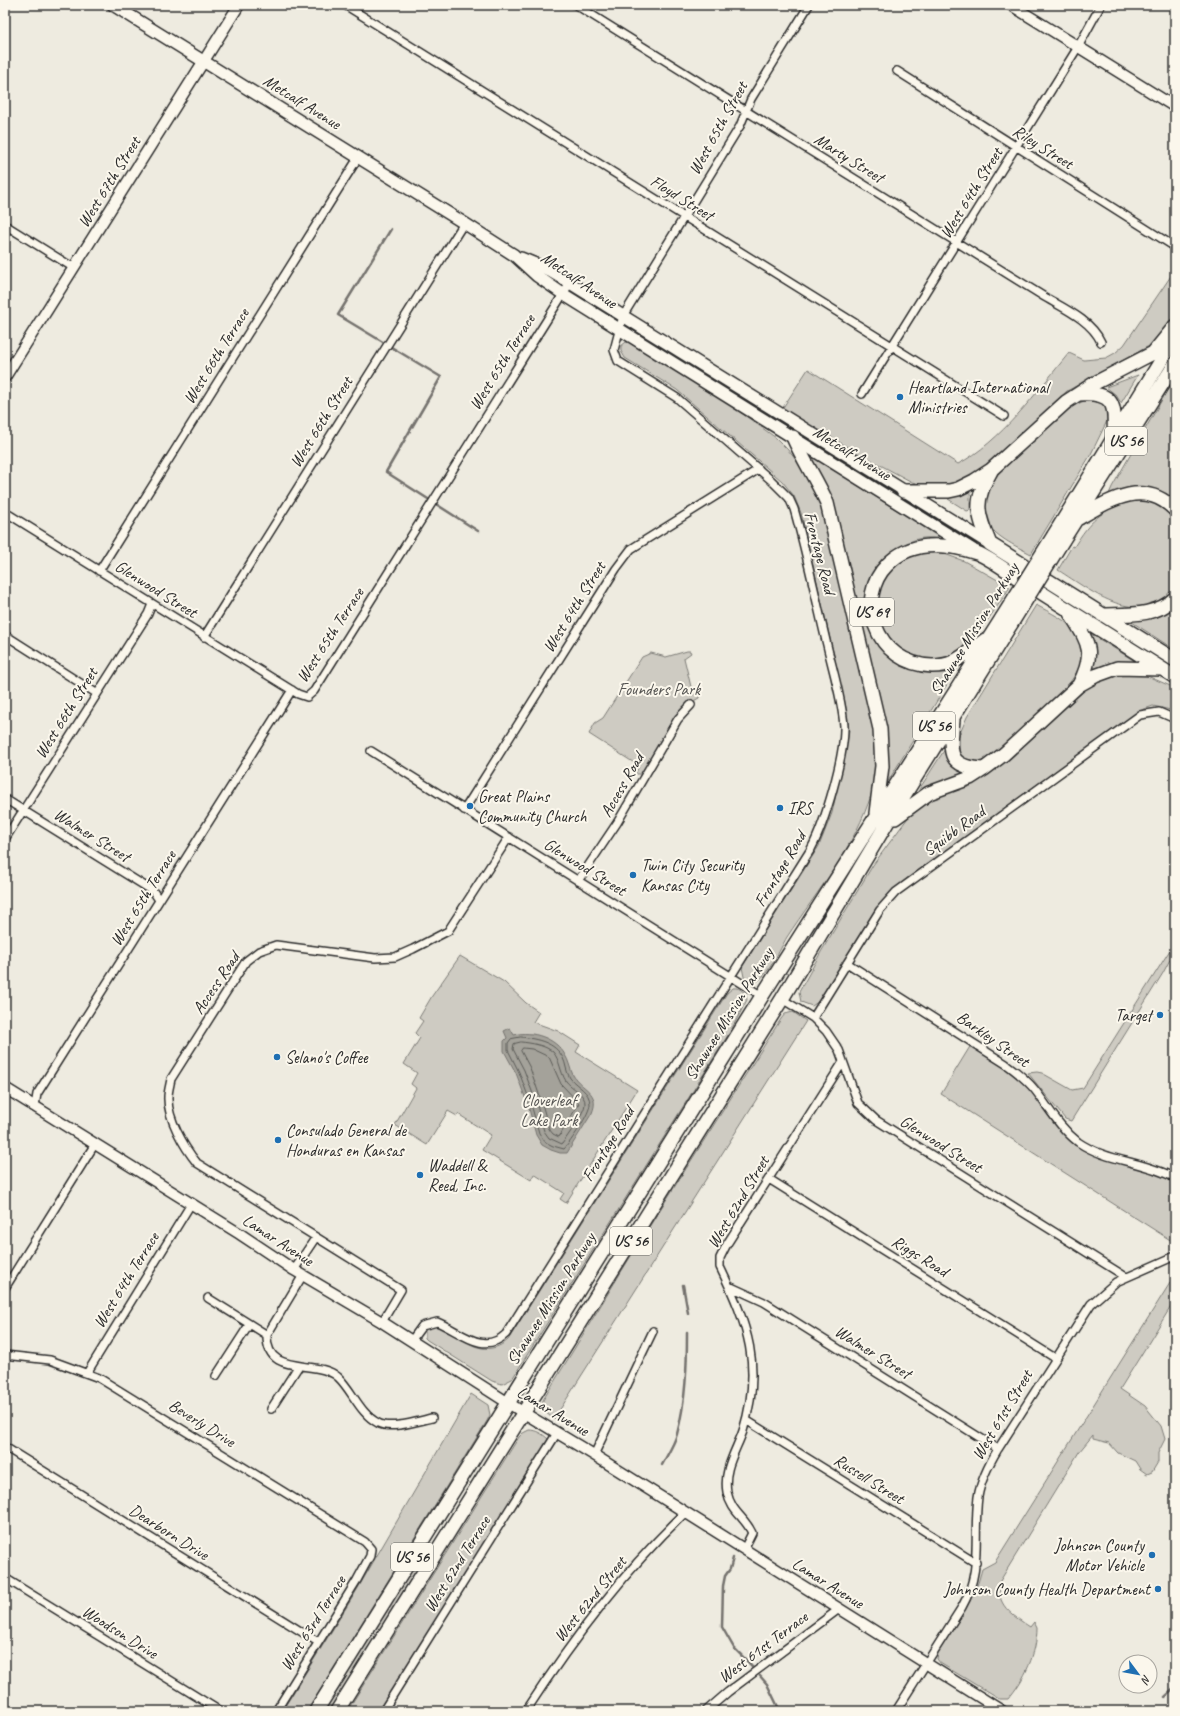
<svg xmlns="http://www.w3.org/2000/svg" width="1180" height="1716" viewBox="0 0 1180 1716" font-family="Caveat,sans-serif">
  <rect width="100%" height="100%" fill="#eeebe0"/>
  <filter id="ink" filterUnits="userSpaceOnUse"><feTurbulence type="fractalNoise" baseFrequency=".025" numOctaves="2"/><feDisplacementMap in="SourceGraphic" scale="8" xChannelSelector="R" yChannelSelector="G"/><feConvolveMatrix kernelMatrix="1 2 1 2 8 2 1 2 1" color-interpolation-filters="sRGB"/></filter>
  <g filter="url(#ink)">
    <!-- green -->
    <path fill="#cecbc2" stroke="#7c7b76" d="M1175,270v52l-24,25h-4l-80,44 -86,80 -30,15h-24l-15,-4 -84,-45 -46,-28 26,-40 150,95c42,-21 81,-75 111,-111l15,7 22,-2 9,-5 9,-8z
      M626,342l5,1 97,60 48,35 12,12 17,21 16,32 53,225c2,21 4,43 -2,64 -16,54 -55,99 -85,145 -7,12 -19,39 -31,45l-7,-1 -5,-4 -2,-10 77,-121 13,-33 15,-70 2,-13 -2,-18 -46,-199 -7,-17 -12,-15 -105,-91 -52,-32 -4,-7v-5z
      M1138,375l-17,28 -5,-8 -10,-8z
      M1175,377v125l-65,-7 -1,-1 3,-7z
      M1086,400h11l9,6 1,15 -16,33 -60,100c-15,-8 -39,-18 -45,-35 -5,-12 0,-27 7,-38 7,-11 19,-21 29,-30 20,-19 39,-41 64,-51z
      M805,452l134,85 -1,2c-31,-7 -49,18 -66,38l12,73 65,20 8,-2 -70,115h-2l3,-28 -2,-26 -51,-220 -6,-15z
      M970,492v18l-3,1 -19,-12 1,-1z
      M1128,499l26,2 21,17v72c-38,38 -81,3 -117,-20l14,-24 2,1c17,-28 25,-33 54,-48z
      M936,551l28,10 46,26c-11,17 -32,50 -49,62 -55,39 -113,-40 -67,-83 6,-5 14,-11 21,-13 6,-1 14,-1 21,-2z
      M1036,605c13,7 32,15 40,28 24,35 -26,69 -49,90 -11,11 -32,35 -47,39 -9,3 -15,-2 -22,-7l-1,-15 10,-23z
      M1175,605v45l-46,-30c18,0 31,-5 46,-15z
      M1091,634l47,29 -46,9 3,-21z
      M687,651h3l1,2 -7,5 9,37 6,-2v5l-11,6 -7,6 -39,62 -2,2h-5l4,-8 -50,-32 6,-11 8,-5 39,-61 9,-4 15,4z
      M1116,673l29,2 30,13v23l-22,-5 -14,5 -233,168 -20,18 -11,13 -56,91 -7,5 -11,-4 -2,-10 22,-40 52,-87 37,-50 13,-13 57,-23 10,-6 22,-16 75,-69z
      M945,749l23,23 -50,20 2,-4z
      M1175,942v8l-12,23 -92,148 -6,-2 -37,-46 9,-1 5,1 30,17 11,-2z
      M460,956l44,26 22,21 13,9 -6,10 25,9 22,14 -4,7 61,38 -71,113 -6,-4 4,-6 -30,-19 -3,6 -49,-30 9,-15 -33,-21 -1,2 -9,-5 -21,34 -32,-20 21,-37 -5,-4 6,-11 -13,-9 16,-26 -5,-5 8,-12 -4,-3 13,-22z
      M733,988c7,-1 13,4 14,12l-17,32 -218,347 -10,5 -10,-3 -65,-41 -2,-2v-7c18,-22 48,39 83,9l219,-347z
      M793,1012l13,9 -252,398c-7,-5 -13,-9 -11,-19l94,-154 144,-227 4,-5z
      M971,1045l33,21 17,14 68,72 19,8 40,10 27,11v62l-234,-149z
      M1175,1275v25l-55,89 25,17 16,20 4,13 -7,14v9l-6,10 -5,2 -7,-5 -5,-8 -17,-8 -9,-10 -16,-4v-4l-14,17 -79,129c-5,24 12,34 30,46l4,-5 3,6c0,25 -12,51 -29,71h-9l-59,-36 -3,-4 1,-6c16,-28 37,-52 44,-84l13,-7z
      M471,1394l17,11 2,10 -3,6 -180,290h-25l72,-116z
      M529,1430c7,0 14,4 19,9l-1,5 -167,267h-33l172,-274 4,-4z
      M424,1549l4,2 -98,160h-7z"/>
    <!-- water -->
    <path fill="#a4a29a" stroke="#74726e" d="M510,1028l4,7c18,-5 42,3 51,20 4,6 5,14 8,20 8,14 28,17 19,38l-25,40h-7l-9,-3 -9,-5 -6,-10 -8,-30 -12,-32 -12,-22v-10l3,-3 -3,-7z"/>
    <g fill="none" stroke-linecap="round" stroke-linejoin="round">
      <!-- shore -->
      <path stroke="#5b5b57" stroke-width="1" d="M521,1037c16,2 34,5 42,21 3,6 3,14 7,20 7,9 20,13 20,26 0,9 -19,38 -26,45l-11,-3 -8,-4 -6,-9 -8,-29 -12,-32 -11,-22v-7l3,-4z
        M521,1042c10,1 24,3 32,10 7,8 7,20 13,29 5,7 20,13 19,23 0,8 -18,33 -23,40l-13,-6 -5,-7 -8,-29 -12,-32 -11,-21 1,-5z
        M523,1048l9,1 17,8 12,27 18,19 -20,34 -6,-3 -4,-5 -8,-29 -11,-32 -9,-17z"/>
      <!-- stream -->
      <path stroke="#74726e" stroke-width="2.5" d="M391,229l-53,86 103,62 -55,95 92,59
        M683,1285l5,28
        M662,1465c5,-10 12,-20 15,-31 9,-33 10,-69 10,-102
        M733,1558l-3,11 -5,7 -2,10 -1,41 12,21 18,18
        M760,1676l7,8 13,27
        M1165,1697l10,-9"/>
      <defs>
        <path id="street" d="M345,5l659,411
          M576,5l467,291c20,12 48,24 58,46
          M897,71l278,176
          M5,225l69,43
          M862,394l216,-347 23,-42
          M5,512l293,182 9,3 7,-6 256,-408
          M99,571l259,-413
          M5,635l91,58
          M204,637l260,-414
          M371,751l391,245
          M5,799l148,92 6,9
          M464,810l152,-241 15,-20 128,-80
          M5,839l143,-225 4,-10
          M578,881l39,-58 61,-104 13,-14
          M847,963l159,101c11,8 21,16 29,26 14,18 25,38 43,52 29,20 66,19 97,36
          M782,999l31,19 13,13 13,19 19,53 18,17 250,157
          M813,1018l67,-108 16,-18 244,-177 19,-3 16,7
          M35,1106l2,-12 255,-404
          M769,1179l286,179
          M294,1270l22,-33
          M303,1275l-36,60c-1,43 49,23 71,42 14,13 22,37 40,46 13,7 40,-2 54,-5
          M729,1286l35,16 234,147
          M5,1288l90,-144
          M208,1298l59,37
          M382,1322l19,-32 -204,-127c-13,-16 -30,-45 -29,-66 0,-6 2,-12 3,-18l75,-118 13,-10 17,-6 99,13 20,-1 18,-8 35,-18 61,-94
          M411,1341l11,-15 15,-4c23,9 46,34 69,12l305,-485c14,-26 34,-94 33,-123 -2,-27 -11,-55 -17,-81 -11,-45 -20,-91 -33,-136l-5,-11 -18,-18 -94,-82 -59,-37 -4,-11 9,-34 117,-190 11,-27 58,-94
          M5,1355l45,5 49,18 266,164 6,7 -1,7 -13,24 -81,131
          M87,1373l104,-169
          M216,1376l33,-51
          M271,1409l27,-42
          M746,1420l230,143
          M5,1447l313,195
          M594,1455l59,-124
          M744,1549l8,-16c-7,-16 -21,-21 -25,-41 -4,-23 9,-41 16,-61 20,-65 5,-106 -23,-164v-9l7,-14 116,-182
          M5,1578l215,133
          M5,1708l5,3
          M383,1711l174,-278
          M526,1711c44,-68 100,-142 159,-198
          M706,1711l22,-19 111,-83
          M896,1711l66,-104c21,-37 11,-70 16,-110 3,-18 11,-33 20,-48l93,-145 25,-22 59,-26"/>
        <path id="secondary" d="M1011,5l164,102
          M5,377l234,-372
          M5,1088l235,146 54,36 88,52 142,91 70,42 408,256"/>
        <path id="primary" d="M113,5l351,218 50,32 23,21 26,18 410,256
          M521,258l22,9 27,16 420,261"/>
        <path id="highway" d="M1079,394c37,-2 36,11 35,43
          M793,437c10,23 24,43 34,66l53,226 2,37 -6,47
          M991,471c-18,31 -14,42 -1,73l185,116
          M903,491h46l9,-2 16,-8 17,-11 75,-68 29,-19 58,-30 22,-27
          M1079,518c31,-18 65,-40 96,-8
          M1054,535l121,-197
          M1063,540l112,-176
          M1070,613c19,31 26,38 9,72
          M1102,615c25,-1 54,2 73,-17
          M985,640c-10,7 -21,16 -32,22 -6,3 -14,4 -21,4 -27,-1 -48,-16 -57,-41 -8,-20 -3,-45 12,-60 23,-25 59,-22 90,-12 14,5 42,27 57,35 47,30 94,59 141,89
          M953,720c-3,32 -7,47 31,49
          M895,818l34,-25 41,-15 14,-9 20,-15 75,-69 16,-9 22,-8 45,1
          M316,1711l446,-715 240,-378
          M337,1711l445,-712 105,-176 124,-199"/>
      </defs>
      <!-- street casing -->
      <use href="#street" stroke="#2b2b2b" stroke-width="10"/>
      <!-- secondary casing -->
      <use href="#secondary" stroke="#2b2b2b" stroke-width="13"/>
      <!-- primary casing -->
      <use href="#primary" stroke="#2b2b2b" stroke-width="14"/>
      <!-- highway casing -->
      <use href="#highway" stroke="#2b2b2b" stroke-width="16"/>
      <!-- street -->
      <use href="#street" stroke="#fbf7ec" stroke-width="7"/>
      <!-- secondary -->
      <use href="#secondary" stroke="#fbf7ec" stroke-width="10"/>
      <!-- primary -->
      <use href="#primary" stroke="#fbf7ec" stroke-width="11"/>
      <!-- highway -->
      <use href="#highway" stroke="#fbf7ec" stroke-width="13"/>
      <defs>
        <path id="highway-bridge" d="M1002,618l52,-83
          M1011,624l52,-84"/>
      </defs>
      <!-- highway-bridge casing -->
      <use href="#highway-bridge" stroke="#2b2b2b" stroke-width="16" stroke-linecap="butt"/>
      <!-- highway-bridge -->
      <use href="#highway-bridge" stroke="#fbf7ec" stroke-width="13"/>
    </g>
  </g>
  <!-- markers -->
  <g fill="#1f6fb2" stroke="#fbf7ec" stroke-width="1.5">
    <circle cx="900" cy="397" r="4"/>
    <circle cx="470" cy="806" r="4"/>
    <circle cx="780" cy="808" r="4"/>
    <circle cx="633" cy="875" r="4"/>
    <circle cx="1160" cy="1015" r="4"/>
    <circle cx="277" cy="1057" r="4"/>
    <circle cx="278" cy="1140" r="4"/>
    <circle cx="420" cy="1175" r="4"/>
    <circle cx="1152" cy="1555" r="4"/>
    <circle cx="1158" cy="1589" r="4"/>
  </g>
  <g text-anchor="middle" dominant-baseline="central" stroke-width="4" stroke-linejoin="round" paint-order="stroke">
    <!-- shield labels -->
    <g fill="#fbf7ec" stroke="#696865" stroke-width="1">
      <rect x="1105" y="427" width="42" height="28" rx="3"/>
      <rect x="850" y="598" width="44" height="28" rx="3"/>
      <rect x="913" y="712" width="42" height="28" rx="3"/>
      <rect x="610" y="1227" width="42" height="28" rx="3"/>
      <rect x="391" y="1543" width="42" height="28" rx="3"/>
    </g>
    <g font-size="16" font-weight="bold" fill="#2b2b2b">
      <text x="1126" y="441">US 56</text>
      <text x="872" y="612">US 69</text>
      <text x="934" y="726">US 56</text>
      <text x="631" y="1241">US 56</text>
      <text x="412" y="1557">US 56</text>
    </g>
    <!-- street labels -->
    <g font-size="17" fill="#2b2b2b" stroke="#fbf7ec">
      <text transform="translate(302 102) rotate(32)">Metcalf Avenue</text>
      <text transform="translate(718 128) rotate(-61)">West 65th Street</text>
      <text transform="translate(1043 147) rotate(32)">Riley Street</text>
      <text transform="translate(849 158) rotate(32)">Marty Street</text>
      <text transform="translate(109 182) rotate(-58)">West 67th Street</text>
      <text transform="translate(971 193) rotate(-58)">West 64th Street</text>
      <text transform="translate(682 198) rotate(32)">Floyd Street</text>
      <text transform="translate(579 280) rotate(34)">Metcalf Avenue</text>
      <text transform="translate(216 356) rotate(-58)">West 66th Terrace</text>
      <text transform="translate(502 362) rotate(-58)">West 65th Terrace</text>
      <text transform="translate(321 422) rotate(-58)">West 66th Street</text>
      <text transform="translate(852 453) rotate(32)">Metcalf Avenue</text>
      <text transform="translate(820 553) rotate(76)">Frontage Road</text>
      <text transform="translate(156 589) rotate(32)">Glenwood Street</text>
      <text transform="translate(574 607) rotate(-58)">West 64th Street</text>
      <text transform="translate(974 629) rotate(-58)">Shawnee Mission Parkway</text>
      <text transform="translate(330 635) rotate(-57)">West 65th Terrace</text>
      <text transform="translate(66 713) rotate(-58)">West 66th Street</text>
      <text transform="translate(622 785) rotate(-60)">Access Road</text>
      <text transform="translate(954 831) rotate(-36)">Squibb Road</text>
      <text transform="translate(92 835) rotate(32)">Walmer Street</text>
      <text transform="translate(585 867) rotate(32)">Glenwood Street</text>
      <text transform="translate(780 869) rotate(-59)">Frontage Road</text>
      <text transform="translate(143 898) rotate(-58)">West 65th Terrace</text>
      <text transform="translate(216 983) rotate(-56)">Access Road</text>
      <text transform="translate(729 1014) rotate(-58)">Shawnee Mission Parkway</text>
      <text transform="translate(993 1039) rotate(35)">Barkley Street</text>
      <text transform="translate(608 1144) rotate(-58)">Frontage Road</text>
      <text transform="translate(941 1144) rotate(32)">Glenwood Street</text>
      <text transform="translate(738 1202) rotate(-59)">West 62nd Street</text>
      <text transform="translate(278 1240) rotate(33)">Lamar Avenue</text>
      <text transform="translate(920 1256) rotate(32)">Riggs Road</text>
      <text transform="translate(126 1280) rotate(-58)">West 64th Terrace</text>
      <text transform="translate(551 1299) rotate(-58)">Shawnee Mission Parkway</text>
      <text transform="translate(873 1352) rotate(32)">Walmer Street</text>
      <text transform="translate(553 1411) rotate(31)">Lamar Avenue</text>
      <text transform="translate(1002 1415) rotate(-59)">West 61st Street</text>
      <text transform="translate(202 1423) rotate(32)">Beverly Drive</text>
      <text transform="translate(869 1479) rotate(32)">Russell Street</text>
      <text transform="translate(169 1532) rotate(32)">Dearborn Drive</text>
      <text transform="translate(457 1564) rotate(-58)">West 62nd Terrace</text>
      <text transform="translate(828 1583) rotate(32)">Lamar Avenue</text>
      <text transform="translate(590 1599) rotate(-51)">West 62nd Street</text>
      <text transform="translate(313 1623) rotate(-58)">West 63rd Terrace</text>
      <text transform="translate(120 1632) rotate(32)">Woodson Drive</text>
      <text transform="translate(763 1647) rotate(-37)">West 61st Terrace</text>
    </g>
    <!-- poi labels -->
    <g font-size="17" fill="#2b2b2b" stroke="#fbf7ec" text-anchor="start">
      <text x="908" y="387">Heartland International<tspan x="908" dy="20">Ministries</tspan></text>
      <text x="478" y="796">Great Plains<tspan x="478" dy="20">Community Church</tspan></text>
      <text x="788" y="808">IRS</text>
      <text x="641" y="865">Twin City Security<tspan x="641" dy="20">Kansas City</tspan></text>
      <text x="1152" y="1015" text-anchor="end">Target</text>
      <text x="285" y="1057">Selano's Coffee</text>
      <text x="286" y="1130">Consulado General de<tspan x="286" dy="20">Honduras en Kansas</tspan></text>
      <text x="428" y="1165">Waddell &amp;<tspan x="428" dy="20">Reed, Inc.</tspan></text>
      <text x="1144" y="1545" text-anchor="end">Johnson County<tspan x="1144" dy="20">Motor Vehicle</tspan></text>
      <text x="1150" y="1589" text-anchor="end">Johnson County Health Department</text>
    </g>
    <!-- park labels -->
    <g font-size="17" fill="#545351" stroke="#fbf7ec">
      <text x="659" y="689">Founders Park</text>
      <text x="549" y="1100">Cloverleaf<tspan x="549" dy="20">Lake Park</tspan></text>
    </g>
  </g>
  <!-- margin -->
  <rect width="1180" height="1716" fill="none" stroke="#fbf7ec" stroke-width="20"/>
  <rect x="10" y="10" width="1160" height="1696" fill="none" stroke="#2b2b2b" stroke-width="1.5" filter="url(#ink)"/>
  <!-- north arrow -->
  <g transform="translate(1138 1674) rotate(122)"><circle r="19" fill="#fbf7ec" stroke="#a8a59f"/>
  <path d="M0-3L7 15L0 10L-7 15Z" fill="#1f6fb2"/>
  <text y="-6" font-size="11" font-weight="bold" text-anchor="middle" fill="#2b2b2b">N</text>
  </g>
</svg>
